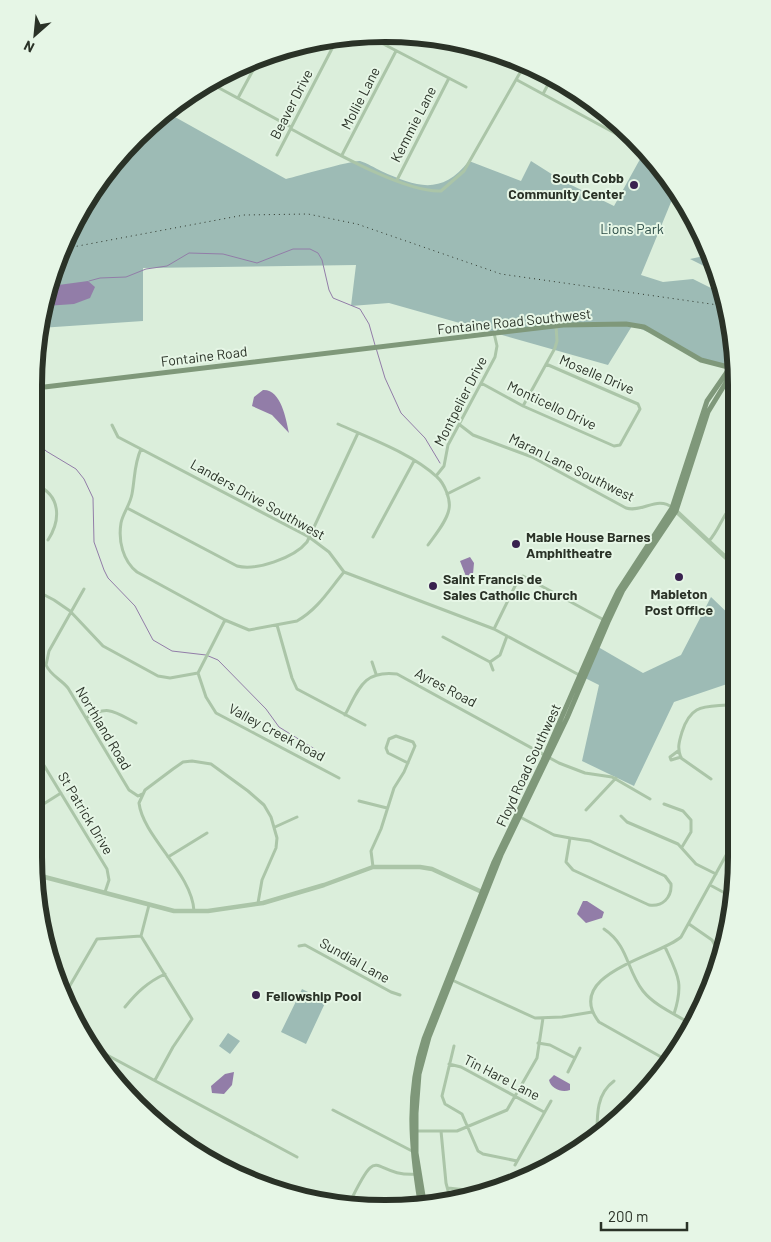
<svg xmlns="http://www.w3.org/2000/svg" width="771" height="1242" viewBox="0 0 771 1242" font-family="Barlow,sans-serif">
  <rect width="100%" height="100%" fill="#dbeedb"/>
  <!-- green -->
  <path fill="#9dbbb5" d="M166,112l120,67c12,-3 67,-19 74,-18 7,2 15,7 21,10 36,16 60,25 88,-10l52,20 10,-20 30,19 53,26 30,-54 7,4 25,34 -35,85 22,7 30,-3 30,15 13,66 -6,7c-35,-5 -64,-31 -98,-41l-24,39 -219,-62 -38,3 5,-41 -213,3v53l-103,7 20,-77 46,-79 47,-51z
    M709,252l3,7 -4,9 -18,-9 14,-3z
    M711,597l24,23v50l-5,13 -56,19 -40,84 -52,-25 17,-76 -20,-10 14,-31 50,29 38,-18z
    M302,989l24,12 -20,43 -25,-12z
    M228,1033l12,8 -10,13 -11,-8z"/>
  <!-- water -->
  <path fill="#927da8" d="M88,281l7,6 -5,11 -16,6 -28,2 5,-20z
    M263,390c18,-1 23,29 26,43l-17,-18 -20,-9 2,-9z
    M470,557l4,6 -1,11 -6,5 -7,-18z
    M583,901h4l17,11 -2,6 -16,5 -9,-9z
    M234,1072l-2,13 -8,9 -12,-1 -1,-7 14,-12z
    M554,1075l16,9v6c-8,3 -19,-1 -21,-10z"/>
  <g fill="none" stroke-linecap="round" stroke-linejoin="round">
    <!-- stream -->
    <path stroke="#927da8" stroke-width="1" d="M89,281l11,-3 26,-1 20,-8 21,-3 22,-13 34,1 34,9 36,-14h17l8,4 4,7 7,30 4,8 27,11 9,15 6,21
      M376,348l9,30 16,35 24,25 15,25
      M36,440l10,11 30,18 8,10 9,19 1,44 10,28 4,8 27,28 18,34 19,11 34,4 12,5 48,49 13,18 42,26
      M140,1103l20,10"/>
    <!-- minor -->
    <path stroke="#abc5a8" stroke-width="3" d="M368,36l98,51
      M517,80l129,70
      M208,82l83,45
      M543,94l9,-17
      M238,98l21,-39
      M291,129c34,18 113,64 150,62l23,-20 61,-107
      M277,155l61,-118
      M342,155l54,-104
      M397,180l52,-102
      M481,383l42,23 91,40 6,-1 20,-36 -2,-5 -92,-40
      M523,406l32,-58 2,-7 -1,-15
      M338,424c31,14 75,30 99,53 7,6 14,22 12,32 -2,12 -14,26 -21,36
      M112,425l6,12 191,100 20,15 15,20 150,57 87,47
      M460,425l13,10 59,22 94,51c17,5 31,-13 47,0
      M141,449c-7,15 -6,29 -9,45 -2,11 -9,19 -11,29 -3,18 2,38 16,49l88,48 24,10 48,-9c21,-12 32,-31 47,-49
      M436,476l8,-10 4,-21 47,-88 2,-11 -3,-13
      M36,485c25,10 25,35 12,55
      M447,494l32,-16
      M127,508l110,58c19,5 57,-8 70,-24l51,-109
      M373,537l41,-76
      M709,541c11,-12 15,-30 27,-40
      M84,589l-35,62 -3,14c5,11 15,14 22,23l61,102 9,6 4,-2
      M35,590l19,10 16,11 33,35 55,30 12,2 28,-5
      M277,625l15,53 5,11 68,36
      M494,629l25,-51 4,-2 81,44
      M443,637l47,25 10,-7 7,-19
      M372,662l4,12
      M490,662l3,8
      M198,673l8,24 10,16 123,65
      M198,673l27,-53
      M345,715c14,-26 18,-45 52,-41l162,89 26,10 27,4 38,22
      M86,718c22,-14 29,-6 50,5
      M34,749l73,120 2,11 -4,12
      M678,751l-8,6 1,3 10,-3
      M711,779l-30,-21c-4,-10 -2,-16 1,-26 10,-31 25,-24 53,-28
      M359,801l28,7
      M664,804l19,7 8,9v12l-9,15
      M34,810l27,-17
      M586,810l30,-32
      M621,816l6,6 51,22 18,20 20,10
      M520,817l34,18 16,3
      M275,827l22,-10
      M570,838l20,3 75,35 6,8c1,14 -9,23 -22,21l-76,-35 -7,-8z
      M168,857l39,-24
      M373,867l-2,-16 10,-22 13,-41 10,-16 11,-26 -2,-4 -17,-6 -7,3 -3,9 2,5 20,10
      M710,885l24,13
      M149,905l-8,31 51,83 -19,28 -18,33
      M194,911c-2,-38 -51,-74 -55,-108l6,-13 28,-21 10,-7 9,-1 19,3 37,27 16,14 7,12 6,21 -1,10 -14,32 -4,23
      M689,924l23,16 8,14
      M604,929c25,17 22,40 39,62 12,15 32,23 48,33
      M299,946l6,-1 86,47 9,3
      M665,947c13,28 19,36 9,67
      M452,980l83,38 27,-1 30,-5
      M65,994l32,-55 44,-3
      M125,1007c12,-15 23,-25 40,-33
      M538,1043l12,2 25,13
      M454,1046l-12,50 3,8 17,10 16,37 5,3 34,7
      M94,1048l203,109
      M670,1062l-71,-40c-37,-48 59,-65 82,-85l54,-98
      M449,1064l12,3 83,45
      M568,1072l12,-24
      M333,1110l79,41
      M416,1131h41l50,-21 30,-52 6,-40
      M441,1131l5,52 4,15
      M597,1137c0,-21 -1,-43 17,-56
      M515,1165l36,-64
      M448,1188l36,4
      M350,1202c31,-64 20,-24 68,-28"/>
    <!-- tertiary -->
    <path stroke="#abc5a8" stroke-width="4.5" d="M676,511l60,56
      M37,875l137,36h34l55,-8 61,-18 49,-18h47l12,2 52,24"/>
    <!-- secondary -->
    <path stroke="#7f987a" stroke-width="5" d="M36,388l527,-63 63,-1 18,3 57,33 31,8
      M420,1202c-9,-55 -14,-109 4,-163l70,-177 49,-102 61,-140 14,-29 54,-83 35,-107 29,-42
      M424,1202l-8,-49v-40l3,-39 10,-37 72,-182 66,-137 41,-96 15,-32 53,-79 32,-99 28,-46"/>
    <!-- rail -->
    <path stroke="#2a3227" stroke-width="1" stroke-dasharray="1 4" stroke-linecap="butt" d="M62,249l182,-34 64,-1 49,10 144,50 224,32"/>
  </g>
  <!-- markers -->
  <g fill="#39224f" stroke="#e6f6e6" stroke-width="2">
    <circle cx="634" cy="185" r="5"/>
    <circle cx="516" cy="544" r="5"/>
    <circle cx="679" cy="577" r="5"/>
    <circle cx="433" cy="586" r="5"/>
    <circle cx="256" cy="995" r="5"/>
  </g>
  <g text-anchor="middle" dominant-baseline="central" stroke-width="4" stroke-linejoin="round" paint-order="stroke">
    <!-- street labels -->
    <g font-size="14" fill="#2a3227" stroke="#e6f6e6">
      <text transform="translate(360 98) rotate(-63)">Mollie Lane</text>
      <text transform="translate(291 104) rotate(-63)">Beaver Drive</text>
      <text transform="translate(413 124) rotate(-63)">Kemmie Lane</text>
      <text transform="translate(514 321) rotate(-6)">Fontaine Road Southwest</text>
      <text transform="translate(204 356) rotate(-7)">Fontaine Road</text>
      <text transform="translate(597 374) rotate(23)">Moselle Drive</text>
      <text transform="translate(460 401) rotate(-63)">Montpelier Drive</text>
      <text transform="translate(552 405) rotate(25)">Monticello Drive</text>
      <text transform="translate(572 467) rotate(26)">Maran Lane Southwest</text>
      <text transform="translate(258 499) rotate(29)">Landers Drive Southwest</text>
      <text transform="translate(446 687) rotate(28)">Ayres Road</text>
      <text transform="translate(104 728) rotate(59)">Northland Road</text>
      <text transform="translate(277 732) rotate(28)">Valley Creek Road</text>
      <text transform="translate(528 765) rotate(-65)">Floyd Road Southwest</text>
      <text transform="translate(86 813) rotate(59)">St Patrick Drive</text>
      <text transform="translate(355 960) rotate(29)">Sundial Lane</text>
      <text transform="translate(502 1077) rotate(27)">Tin Hare Lane</text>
    </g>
    <!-- poi labels -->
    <g font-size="14" font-weight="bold" fill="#2a3227" stroke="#e6f6e6" text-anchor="start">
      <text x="624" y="177" text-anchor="end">South Cobb<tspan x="624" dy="16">Community Center</tspan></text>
      <text x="526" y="536">Mable House Barnes<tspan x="526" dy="16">Amphitheatre</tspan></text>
      <text x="443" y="578">Saint Francis de<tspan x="443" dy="16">Sales Catholic Church</tspan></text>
      <text x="679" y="593" text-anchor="middle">Mableton<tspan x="679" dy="16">Post Office</tspan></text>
      <text x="266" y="995">Fellowship Pool</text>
    </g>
    <!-- park labels -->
    <g font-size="14" fill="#2e4e48" stroke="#e6f6e6">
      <text x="632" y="228">Lions Park</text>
    </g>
  </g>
  <!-- crop -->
  <path d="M0 0H771V1242H0ZM385 42H385A343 343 0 0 1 728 385V857A343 343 0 0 1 385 1200H385A343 343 0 0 1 42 857V385A343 343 0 0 1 385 42Z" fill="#e6f6e6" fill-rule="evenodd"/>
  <path fill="none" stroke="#2a3227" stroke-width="6" d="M385 42H385A343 343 0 0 1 728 385V857A343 343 0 0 1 385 1200H385A343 343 0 0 1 42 857V385A343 343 0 0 1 385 42Z"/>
  <!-- north arrow -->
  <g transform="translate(35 35) rotate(207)" stroke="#e6f6e6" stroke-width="4" paint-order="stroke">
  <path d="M0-4L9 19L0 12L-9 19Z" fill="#2a3227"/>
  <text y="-8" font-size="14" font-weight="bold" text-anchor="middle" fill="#2a3227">N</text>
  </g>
  <!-- scale -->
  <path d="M601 1222v8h86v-8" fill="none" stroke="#2a3227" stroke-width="2.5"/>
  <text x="608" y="1222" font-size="15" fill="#2a3227" stroke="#e6f6e6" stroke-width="4" paint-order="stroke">200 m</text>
</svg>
